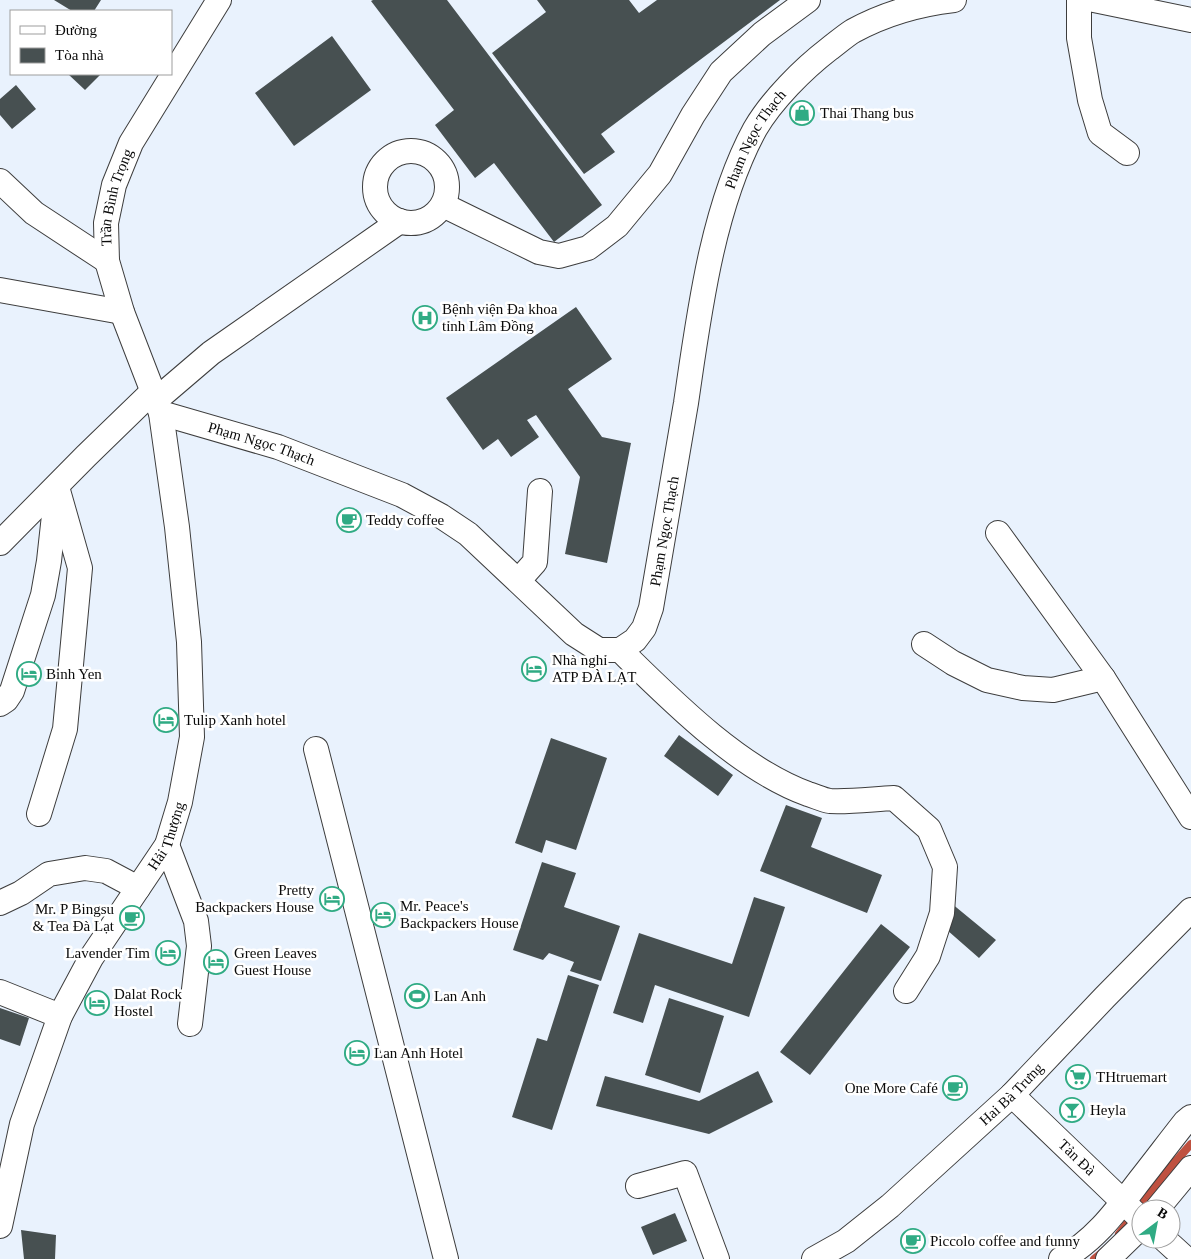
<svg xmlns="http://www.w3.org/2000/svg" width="1191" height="1259" viewBox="0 0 1191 1259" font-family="Georgia,serif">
  <rect width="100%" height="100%" fill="#e9f2fd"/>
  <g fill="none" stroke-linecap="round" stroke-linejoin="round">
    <!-- stream -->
    <path stroke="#bf5140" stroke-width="8" d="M1119,1234l49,-64 23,-26
      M1094,1259l11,-9"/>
  </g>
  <!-- building -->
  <path fill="#475051" d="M54,0h47l-7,11h-22z
    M373,0h74l155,205 -48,37 -60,-79 -19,15 -40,-53 19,-15 -83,-109z
    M537,0h92l10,13 18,-13h123l-179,134 14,18 -31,22 -92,-121 54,-41z
    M332,36l39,54 -77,56 -39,-53z
    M68,74h33l-16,16z
    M16,85l20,24 -24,20 -12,-14v-16z
    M576,307l36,52 -44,30 34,48 29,6 -24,120 -42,-9 15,-77 -44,-62 -9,5 12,17 -28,20 -13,-18 -15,11 -37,-52z
    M679,735l54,40 -15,21 -54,-40z
    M551,738l56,20 -31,92 -30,-10 -4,13 -27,-10z
    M786,805l36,13 -11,29 71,28 -15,38 -107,-42z
    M542,862l34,11 -12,34 56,19 -19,55 -31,-10 4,-9 -25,-9 -6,7 -30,-10z
    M754,897l31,10 -36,110 -94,-32 -12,38 -30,-10 26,-80 93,31z
    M951,903l45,37 -17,18 -32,-28z
    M881,924l29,23 -100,128 -30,-23z
    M568,975l31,10 -47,145 -40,-13 25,-79 10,3z
    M669,998l55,18 -24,77 -55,-18z
    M0,1008l29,10 -9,28 -20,-7z
    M758,1071l15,31 -64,32 -113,-28 9,-30 94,25z
    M675,1213l12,28 -34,14 -12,-28z
    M21,1230l35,5 -1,24h-31z"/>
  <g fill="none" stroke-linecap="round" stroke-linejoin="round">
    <defs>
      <g id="minor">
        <path d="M1079,0v38l11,62 10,33 27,20"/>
        <path d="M1094,0l97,20"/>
        <circle cx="411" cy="187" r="36"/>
        <path d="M0,181l34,32 73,48"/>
        <path d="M443,205l96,47 20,4 29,-8 29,-22 43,-52 33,-59 28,-43 41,-38 46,-34"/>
        <path d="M0,290l122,22"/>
        <path d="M156,400l55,-47 189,-132"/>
        <path id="s1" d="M161,413l117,34 124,48 39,21 27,18 106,100 25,16h21l15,-10 9,-12 7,-20c12,-69 24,-137 35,-205 13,-89 26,-195 69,-274 17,-29 48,-60 74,-80 8,-6 16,-13 24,-18 31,-17 66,-27 101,-31"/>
        <path d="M998,533l105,145 88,139"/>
        <path d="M0,543l86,-87 67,-65"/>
        <path d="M519,580l16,-18 5,-71"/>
        <path d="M924,644l29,19 34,17 36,8 30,2 50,-12"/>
        <path d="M620,650c52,51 119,119 188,144 7,2 15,6 22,7 21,1 43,-2 64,-3l35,31 16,38 -3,46 -14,43 -22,35"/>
        <path d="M0,704l6,-4 6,-9 31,-96 6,-34 7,-64"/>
        <path d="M316,749l130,510"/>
        <path d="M39,814l26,-85 15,-161 -23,-81"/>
        <path d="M167,845l29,76 3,25 -9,78"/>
        <path d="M0,903l21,-10 28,-19 36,-6 21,3 32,17"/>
        <path d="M0,992l60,24"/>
        <path id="s2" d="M1012,1095l129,124"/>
        <path d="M638,1186l47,-13 32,86"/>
        <path d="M1157,1209l34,-41"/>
        <path id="s3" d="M0,1226l22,-102 38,-108 31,-58 76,-113 13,-43 12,-65 -3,-95 -12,-115 -16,-114 -39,-101 -15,-51 -1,-38 8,-38 17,-42 88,-143"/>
        <path d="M1164,1239l22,20"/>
        <path id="s4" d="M814,1259l32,-18 44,-35 122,-111 93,-98 86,-87"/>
        <path d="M1061,1259c34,-18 56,-49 79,-79 15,-19 30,-39 45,-58l6,-5"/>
        <path d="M1108,1259l33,-32"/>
      </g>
    </defs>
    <!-- minor casing -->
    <use href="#minor" stroke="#3d3d3d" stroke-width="26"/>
    <!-- minor -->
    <use href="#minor" stroke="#fff" stroke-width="24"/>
  </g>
  <!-- icons -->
  <defs>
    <symbol id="shop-ring" viewBox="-11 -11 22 22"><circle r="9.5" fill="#fff" stroke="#30ab84" stroke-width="1.5"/><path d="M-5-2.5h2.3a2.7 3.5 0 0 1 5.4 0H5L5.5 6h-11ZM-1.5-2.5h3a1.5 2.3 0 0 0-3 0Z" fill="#30ab84"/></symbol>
    <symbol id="hospital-ring" viewBox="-11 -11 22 22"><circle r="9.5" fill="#fff" stroke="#30ab84" stroke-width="1.5"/><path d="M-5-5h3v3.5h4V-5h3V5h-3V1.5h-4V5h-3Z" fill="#30ab84"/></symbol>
    <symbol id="cafe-ring" viewBox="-11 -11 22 22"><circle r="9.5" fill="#fff" stroke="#30ab84" stroke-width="1.5"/><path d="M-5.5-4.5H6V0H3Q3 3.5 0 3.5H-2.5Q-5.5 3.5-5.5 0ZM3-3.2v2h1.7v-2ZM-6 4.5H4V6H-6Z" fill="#30ab84"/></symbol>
    <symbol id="hotel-ring" viewBox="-11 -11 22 22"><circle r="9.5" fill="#fff" stroke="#30ab84" stroke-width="1.5"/><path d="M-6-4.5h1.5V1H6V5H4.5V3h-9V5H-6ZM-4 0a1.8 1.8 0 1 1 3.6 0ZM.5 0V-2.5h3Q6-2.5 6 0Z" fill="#30ab84"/></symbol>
    <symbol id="stadium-ring" viewBox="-11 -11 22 22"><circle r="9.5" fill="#fff" stroke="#30ab84" stroke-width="1.5"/><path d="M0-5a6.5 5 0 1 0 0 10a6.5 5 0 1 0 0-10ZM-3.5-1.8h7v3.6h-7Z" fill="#30ab84"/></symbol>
    <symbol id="supermarket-ring" viewBox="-11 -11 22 22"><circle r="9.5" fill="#fff" stroke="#30ab84" stroke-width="1.5"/><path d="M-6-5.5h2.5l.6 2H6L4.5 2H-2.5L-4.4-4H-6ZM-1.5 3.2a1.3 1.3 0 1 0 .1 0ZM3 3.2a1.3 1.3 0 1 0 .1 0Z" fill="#30ab84"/></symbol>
    <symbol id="bar-ring" viewBox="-11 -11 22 22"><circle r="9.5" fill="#fff" stroke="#30ab84" stroke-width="1.5"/><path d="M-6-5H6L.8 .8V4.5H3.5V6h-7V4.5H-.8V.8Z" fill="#30ab84"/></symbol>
  </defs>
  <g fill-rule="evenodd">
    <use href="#shop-ring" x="788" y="99" width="28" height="28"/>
    <use href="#hospital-ring" x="411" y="304" width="28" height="28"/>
    <use href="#cafe-ring" x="335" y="506" width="28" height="28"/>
    <use href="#hotel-ring" x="520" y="655" width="28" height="28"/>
    <use href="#hotel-ring" x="15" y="660" width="28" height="28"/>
    <use href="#hotel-ring" x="152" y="706" width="28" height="28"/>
    <use href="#hotel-ring" x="318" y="885" width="28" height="28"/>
    <use href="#hotel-ring" x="369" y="901" width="28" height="28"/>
    <use href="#cafe-ring" x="118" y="904" width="28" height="28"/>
    <use href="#hotel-ring" x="154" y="939" width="28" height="28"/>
    <use href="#hotel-ring" x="202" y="948" width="28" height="28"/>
    <use href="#stadium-ring" x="403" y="982" width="28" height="28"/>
    <use href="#hotel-ring" x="83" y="989" width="28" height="28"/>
    <use href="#hotel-ring" x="343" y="1039" width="28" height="28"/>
    <use href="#supermarket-ring" x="1064" y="1063" width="28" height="28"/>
    <use href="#cafe-ring" x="941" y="1074" width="28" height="28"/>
    <use href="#bar-ring" x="1058" y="1096" width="28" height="28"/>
    <use href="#cafe-ring" x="899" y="1227" width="28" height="28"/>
  </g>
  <g text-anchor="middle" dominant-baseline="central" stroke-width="5" stroke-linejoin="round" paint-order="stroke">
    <!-- poi labels -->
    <g font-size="15" fill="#0a0a0a" stroke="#fff" text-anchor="start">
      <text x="820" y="113">Thai Thang bus</text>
      <text x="442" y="309">Bệnh viện Đa khoa<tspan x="442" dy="17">tỉnh Lâm Đồng</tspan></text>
      <text x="366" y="520">Teddy coffee</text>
      <text x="552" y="660">Nhà nghỉ<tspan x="552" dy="17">ATP ĐÀ LẠT</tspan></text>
      <text x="46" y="674">Binh Yen</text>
      <text x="184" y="720">Tulip Xanh hotel</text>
      <text x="314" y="890" text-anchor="end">Pretty<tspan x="314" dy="17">Backpackers House</tspan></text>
      <text x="400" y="906">Mr. Peace's<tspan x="400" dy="17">Backpackers House</tspan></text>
      <text x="114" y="909" text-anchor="end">Mr. P Bingsu<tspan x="114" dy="17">&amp; Tea Đà Lạt</tspan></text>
      <text x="150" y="953" text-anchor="end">Lavender Tim</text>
      <text x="234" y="953">Green Leaves<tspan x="234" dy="17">Guest House</tspan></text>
      <text x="114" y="994">Dalat Rock<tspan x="114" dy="17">Hostel</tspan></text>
      <text x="434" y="996">Lan Anh</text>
      <text x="374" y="1053">Lan Anh Hotel</text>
      <text x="1096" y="1077">THtruemart</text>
      <text x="938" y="1088" text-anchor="end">One More Café</text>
      <text x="1090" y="1110">Heyla</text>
      <text x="930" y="1241">Piccolo coffee and funny</text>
    </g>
    <!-- street labels -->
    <g font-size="15" fill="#0a0a0a" stroke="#fff">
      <text stroke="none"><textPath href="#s1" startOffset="1065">Phạm Ngọc Thạch</textPath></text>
      <text stroke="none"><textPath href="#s3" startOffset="1084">Trần Bình Trọng</textPath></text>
      <text stroke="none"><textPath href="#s1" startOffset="105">Phạm Ngọc Thạch</textPath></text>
      <text stroke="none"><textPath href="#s1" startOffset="660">Phạm Ngọc Thạch</textPath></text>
      <text stroke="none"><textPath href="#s3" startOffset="429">Hải Thượng</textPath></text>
      <text stroke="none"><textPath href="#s4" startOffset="258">Hai Bà Trưng</textPath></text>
      <text stroke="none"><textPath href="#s2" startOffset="90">Tản Đà</textPath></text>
    </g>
  </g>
  <!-- legend -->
  <rect x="10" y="10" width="162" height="65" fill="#ffffff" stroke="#9d9d9d"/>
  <rect x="20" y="26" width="25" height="8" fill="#ffffff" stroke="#9d9d9d"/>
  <text x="55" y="35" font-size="15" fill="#0a0a0a">Đường</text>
  <rect x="20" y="48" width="25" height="15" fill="#475051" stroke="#9d9d9d"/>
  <text x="55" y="60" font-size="15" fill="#0a0a0a">Tòa nhà</text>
  <!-- north arrow -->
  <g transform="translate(1156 1224) rotate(32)"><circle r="24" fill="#ffffff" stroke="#9d9d9d"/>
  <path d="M0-4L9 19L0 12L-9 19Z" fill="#30ab84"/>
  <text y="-8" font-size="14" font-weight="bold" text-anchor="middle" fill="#0a0a0a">B</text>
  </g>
</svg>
